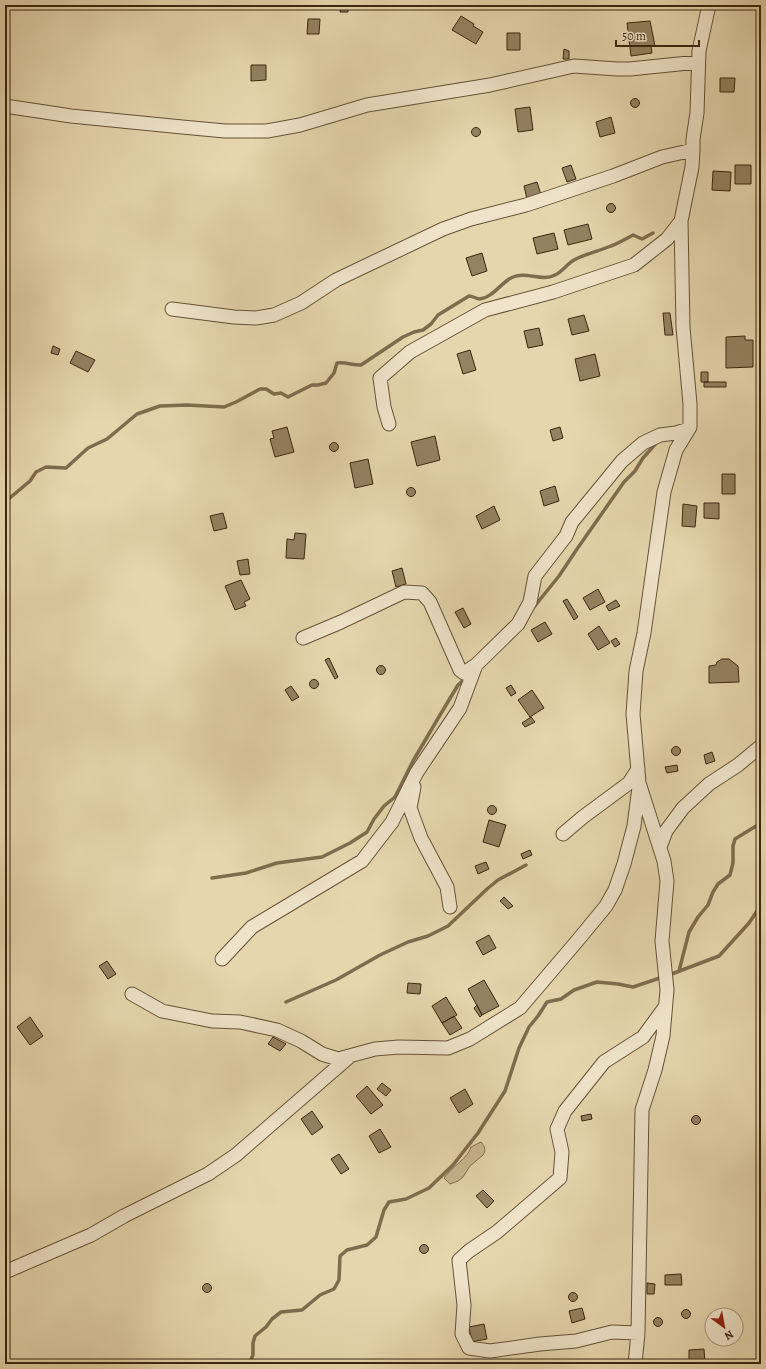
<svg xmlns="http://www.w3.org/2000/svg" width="766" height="1369" viewBox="0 0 766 1369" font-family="Alegreya,serif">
  <rect width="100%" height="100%" fill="#e6d6ae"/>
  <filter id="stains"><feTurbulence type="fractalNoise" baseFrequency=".005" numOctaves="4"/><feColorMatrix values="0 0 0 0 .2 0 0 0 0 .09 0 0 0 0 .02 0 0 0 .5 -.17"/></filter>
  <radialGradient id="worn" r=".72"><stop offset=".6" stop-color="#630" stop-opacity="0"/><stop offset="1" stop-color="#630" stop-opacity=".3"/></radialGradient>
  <!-- green -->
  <path fill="#c9b893" stroke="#826f51" d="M481,1142l3,4 1,5 -2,4 -13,11 -7,11 -5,4 -8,3 -6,-6c7,-10 25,-21 27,-31z"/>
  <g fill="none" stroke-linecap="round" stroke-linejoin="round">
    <!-- stream -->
    <path stroke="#7f6c4e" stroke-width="3.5" d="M5,502l25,-21 6,-9 10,-5 20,1 22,-20 19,-9 30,-25 23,-8 27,-1 37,2 12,-5 24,-13h6l8,5 7,-1 7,4 24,-12h6l8,-2 8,-10 3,-10c8,-1 16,2 24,2l42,-28 11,-5 9,-2 8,-6 7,-9 31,-19c4,0 7,3 11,3 14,-2 21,-17 33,-22 13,-6 29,5 42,-2 7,-3 12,-11 19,-15 11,-6 25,-9 37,-14 8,-3 15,-7 22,-11l9,4 11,-6
      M534,607l25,-31 18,-27 47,-67 11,-11 8,-13 15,-17
      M212,878l34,-5 31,-10 45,-6 28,-14 17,-11 7,-13 10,-13 11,-9 18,-36 27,-46 18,-30 8,-7
      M679,971l10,-39 9,-15 10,-12 5,-13 5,-8 12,-9 3,-12v-17l2,-7 26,-16
      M669,975l50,-19 30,-33 12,-18
      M286,1002l50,-22 44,-25 28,-13 20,-6 20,-10 39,-37 11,-9 28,-15
      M249,1364l4,-9v-12l2,-7 11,-9 6,-8 9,-7 21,-2 18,-15 14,-6 5,-9 1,-24 7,-6 20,-5 9,-8 8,-27 5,-8 17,-3 23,-11 24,-23 25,-32 27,-42 14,-43 10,-21 9,-11 9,-14 14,-3 13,-9 23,-8 21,2 15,3 30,-10"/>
  </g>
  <!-- building -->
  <path fill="#948262" stroke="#3c260f" d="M341,5h7v7h-8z
    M461,16l13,8 -1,2 10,6 -7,12 -24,-14z
    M308,19h12l-1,15h-12z
    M650,21l5,25h-4l1,7 -21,3 -4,-33z
    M507,33h13v17h-13z
    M564,49l5,2v8h-6z
    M251,65h15v15l-15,1z
    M720,78h15l-1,14h-14z
    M630.5 103a4.5 4.5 0 1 1 9 0a4.5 4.5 0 1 1-9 0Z
    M530,107l3,23 -15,2 -3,-23z
    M611,117l4,16 -15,4 -4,-15z
    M471.5 132a4.5 4.5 0 1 1 9 0a4.5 4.5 0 1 1-9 0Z
    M571,165l5,14 -9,3 -5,-14z
    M735,165h16v19h-16z
    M713,171l18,1 -1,19 -18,-1z
    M537,182l4,13 -14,4 -3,-13z
    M606.5 208a4.5 4.5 0 1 1 9 0a4.5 4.5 0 1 1-9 0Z
    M588,224l4,15 -24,6 -4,-15z
    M554,233l4,16 -21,5 -4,-16z
    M482,253l5,18 -15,5 -6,-18z
    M663,313h7l3,22h-8z
    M584,315l5,16 -17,4 -4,-16z
    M539,328l4,17 -15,3 -4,-17z
    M745,336v4h8v27l-27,1v-31z
    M53,346l7,3 -2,6 -7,-2z
    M470,350l6,20 -13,4 -6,-20z
    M76,351l19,9 -7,12 -18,-9z
    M595,354l5,22 -20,5 -5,-22z
    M701,372h7v10h-7z
    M704,382h22v5h-22z
    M287,427l7,25 -19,5 -5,-18 4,-1 -2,-7z
    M560,427l3,11 -10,3 -3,-11z
    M435,436l5,24 -23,6 -6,-24z
    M329.5 447a4.5 4.5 0 1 1 9 0a4.5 4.5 0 1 1-9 0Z
    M368,459l5,25 -18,4 -5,-25z
    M722,474h13v20h-13z
    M555,486l4,15 -15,5 -4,-15z
    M406.5 492a4.5 4.5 0 1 1 9 0a4.5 4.5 0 1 1-9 0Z
    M704,503h15v16l-15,-1z
    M683,504l14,2 -2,21 -13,-1z
    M494,506l6,14 -18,9 -6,-13z
    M223,513l4,15 -13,3 -4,-15z
    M295,533l11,1 -2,25 -18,-1 1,-19 7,1z
    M248,559l2,15 -10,1 -3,-14z
    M402,568l4,16 -10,3 -4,-16z
    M241,580l9,19 -6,3 2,4 -11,4 -10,-24z
    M598,589l7,13 -15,8 -7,-12z
    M567,599l11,18 -4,3 -11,-19z
    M616,600l4,6 -11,5 -3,-5z
    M463,608l8,16 -7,4 -9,-16z
    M545,622l7,12 -14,8 -7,-12z
    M599,626l11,17 -12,7 -10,-16z
    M616,638l4,6 -5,3 -4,-6z
    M329,658l9,19 -3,2 -10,-19z
    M722,659h7l9,7 1,16 -30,1v-17l7,-1 1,-3z
    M376.5 670a4.5 4.5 0 1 1 9 0a4.5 4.5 0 1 1-9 0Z
    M309.5 684a4.5 4.5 0 1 1 9 0a4.5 4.5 0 1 1-9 0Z
    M511,685l5,8 -5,3 -5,-8z
    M291,686l8,11 -7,4 -7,-11z
    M532,690l12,18 -14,9 -12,-17z
    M531,717l4,5 -10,5 -3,-4z
    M671.5 751a4.5 4.5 0 1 1 9 0a4.5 4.5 0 1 1-9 0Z
    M712,752l3,9 -9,3 -2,-9z
    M677,765l1,6 -11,2 -2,-6z
    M487.5 810a4.5 4.5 0 1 1 9 0a4.5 4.5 0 1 1-9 0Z
    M489,820l17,5 -7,22 -16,-5z
    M530,850l2,5 -9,4 -2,-5z
    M486,862l3,7 -11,5 -3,-8z
    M504,897l9,9 -5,3 -8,-8z
    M489,935l7,13 -13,7 -7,-13z
    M107,961l9,13 -8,5 -9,-13z
    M484,980l15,26 -17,9 -14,-26z
    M408,983l13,1 -1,10 -13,-1z
    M446,997l11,18 -15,8 -10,-17z
    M477,1005l5,10 -2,2 -6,-9z
    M454,1016l8,12 -12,7 -8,-12z
    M30,1017l13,19 -13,9 -13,-18z
    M273,1037l13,7 -6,7 -12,-7z
    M382,1083l9,7 -5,6 -9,-7z
    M367,1086l16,19 -12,9 -15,-18z
    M465,1089l8,15 -14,9 -9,-15z
    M312,1111l11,16 -11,8 -11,-16z
    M591,1114l1,5 -10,2 -1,-5z
    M691.5 1120a4.5 4.5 0 1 1 9 0a4.5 4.5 0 1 1-9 0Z
    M380,1129l11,18 -12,6 -10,-17z
    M339,1154l10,15 -8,5 -10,-15z
    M483,1190l11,11 -7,7 -11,-12z
    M419.5 1249a4.5 4.5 0 1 1 9 0a4.5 4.5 0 1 1-9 0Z
    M681,1274l1,11h-17v-10z
    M647,1283l8,1 -1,10h-7z
    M202.5 1288a4.5 4.5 0 1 1 9 0a4.5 4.5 0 1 1-9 0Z
    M568.5 1297a4.5 4.5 0 1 1 9 0a4.5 4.5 0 1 1-9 0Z
    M582,1308l3,11 -13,4 -3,-12z
    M681.5 1314a4.5 4.5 0 1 1 9 0a4.5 4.5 0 1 1-9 0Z
    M653.5 1322a4.5 4.5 0 1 1 9 0a4.5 4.5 0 1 1-9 0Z
    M484,1324l3,15 -15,3 -3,-15z
    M704,1349l1,14h-16v-13z"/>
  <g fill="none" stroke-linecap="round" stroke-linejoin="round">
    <defs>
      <path id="minor" d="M5,106l66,10 111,11 43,4h42l33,-6 67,-20 123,-20 84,-19 43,3h13l68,-7
        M172,309l62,8 22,1 18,-3 27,-12 35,-23 107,-51 28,-10 55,-14 87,-29 49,-19 31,-7
        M389,424l-5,-17 -4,-29 30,-26 75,-42 68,-18 81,-27 33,-26 14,-18
        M303,638l38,-16 63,-30 18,1 8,9 30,68 4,3 12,-8 42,-41 12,-22 5,-26 31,-40 6,-14 50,-61 21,-18 17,-8 16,-2 13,-4
        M414,787l-4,21 11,30 26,49 3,20
        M563,834l20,-17 46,-34 9,-14
        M660,847l6,-16 17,-23 26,-24 29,-19 23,-19
        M222,959l30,-32 110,-66 30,-39 25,-50 43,-64 16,-43
        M132,994l30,17 50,10 28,1 37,8 24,11 21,13 16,5 37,-10 24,-2 49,1 22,-9 50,-31 58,-68 28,-34 9,-16 9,-26 10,-38 5,-39
        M5,1272l86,-37 33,-19 84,-42 28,-19 113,-98
        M638,1333l-26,-1 -36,9 -36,3 -50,7 -21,-3 -7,-14 2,-29 -5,-45 10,-9 28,-19 63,-54 2,-26 -5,-23 8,-18 39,-49 39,-25 22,-30
        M635,1364l3,-31 4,-223 13,-40 8,-34 4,-46 -5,-49 5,-60 -3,-20 -25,-78 -6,-69 3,-43 8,-38 20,-141 12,-42 14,-23v-23l-7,-77 -2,-106 11,-54 1,-17v-11l4,-26 2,-62 10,-46"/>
    </defs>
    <!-- minor casing -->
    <use href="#minor" stroke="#665237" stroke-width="15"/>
    <!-- minor -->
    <use href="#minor" stroke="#efe4ca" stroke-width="13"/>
  </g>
  <!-- margin -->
  <rect width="766" height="1369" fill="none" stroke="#e6d6ae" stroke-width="20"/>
  <rect x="6" y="6" width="754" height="1357" fill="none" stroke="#3c260f" stroke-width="2"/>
  <rect x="10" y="10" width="746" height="1349" fill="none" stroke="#3c260f"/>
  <!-- north arrow -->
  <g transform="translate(724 1327) rotate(148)"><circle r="19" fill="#efe4ca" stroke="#a7987f"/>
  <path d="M0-3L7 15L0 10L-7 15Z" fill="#8f2418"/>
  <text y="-6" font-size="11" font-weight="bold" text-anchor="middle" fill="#3c260f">N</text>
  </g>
  <!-- scale -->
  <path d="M616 40v6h83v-6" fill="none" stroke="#3c260f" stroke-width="2"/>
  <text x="622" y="40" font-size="12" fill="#3c260f" stroke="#efe4ca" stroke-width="3" paint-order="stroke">50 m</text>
  <rect width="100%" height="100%" filter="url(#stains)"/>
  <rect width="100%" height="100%" fill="url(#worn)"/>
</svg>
